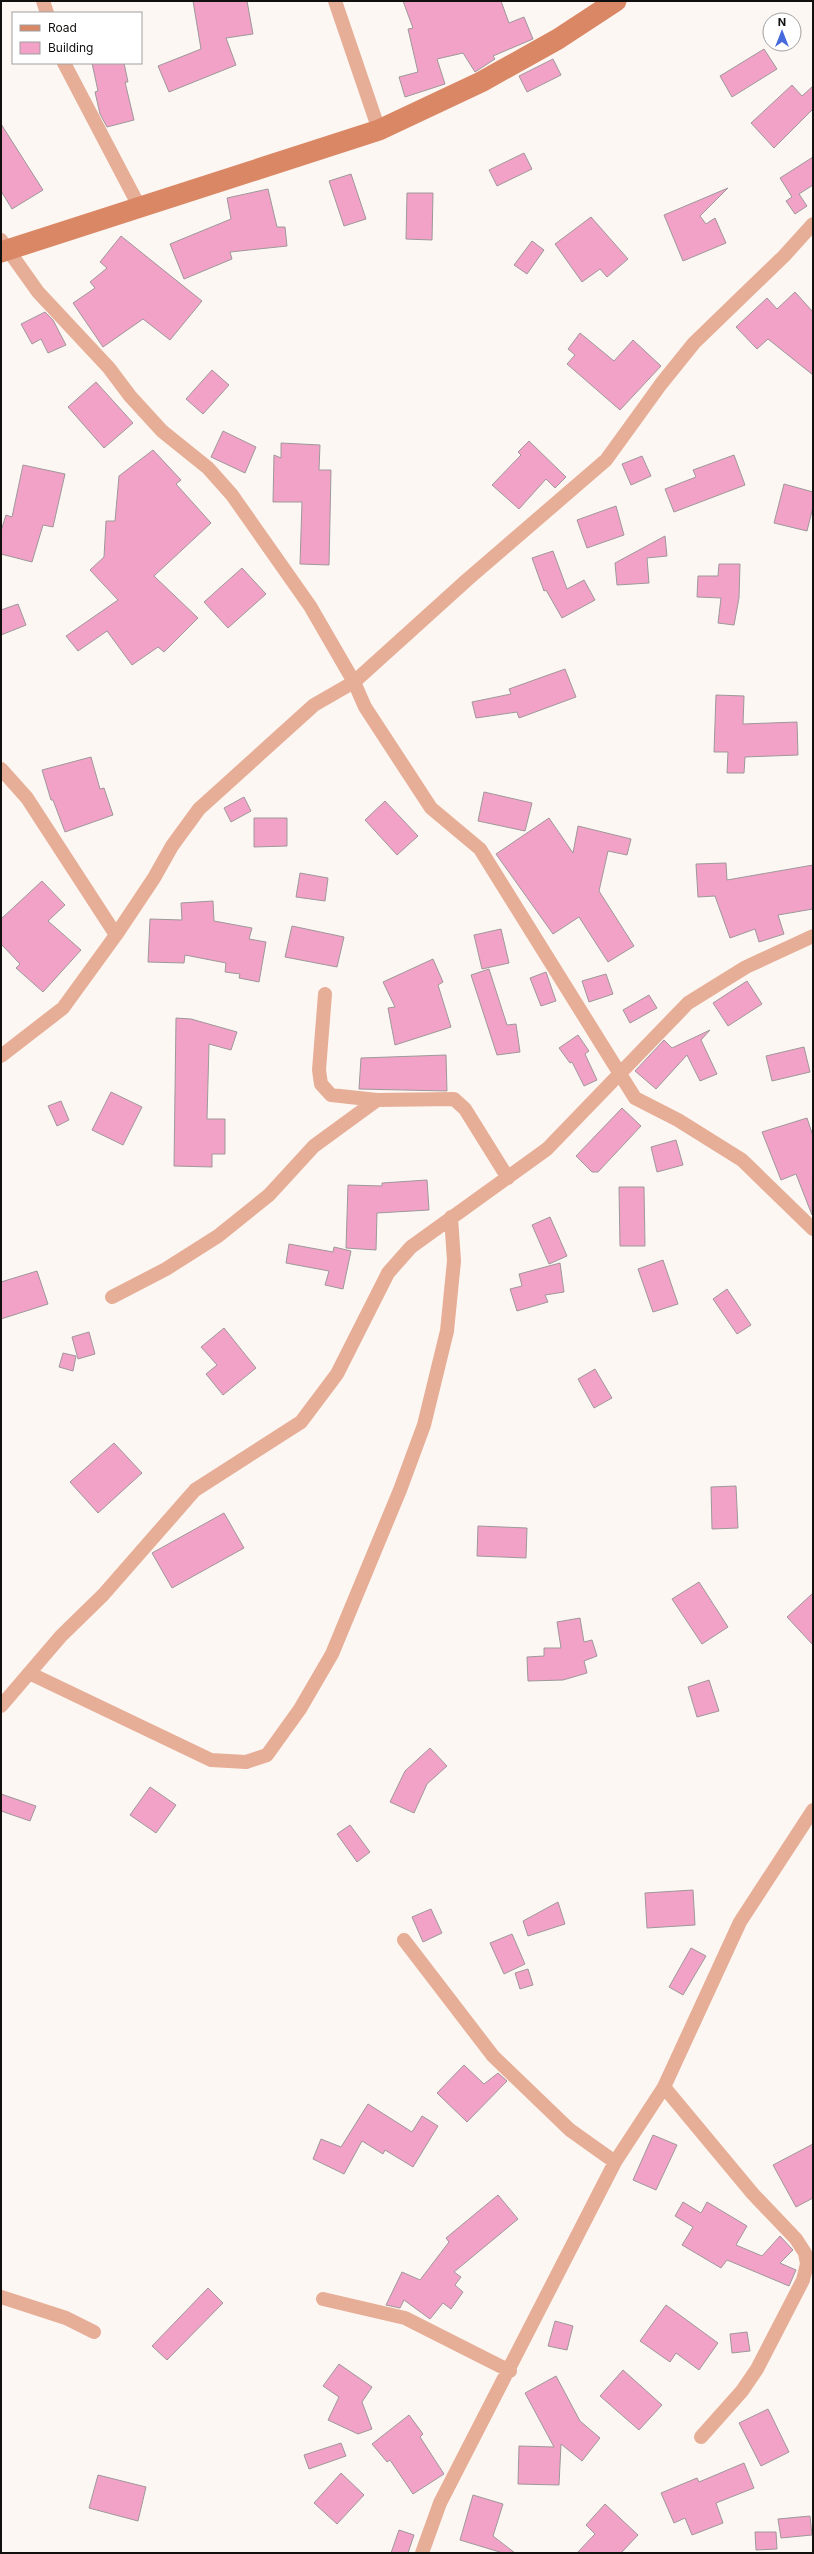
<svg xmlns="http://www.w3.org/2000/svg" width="814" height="2554" viewBox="0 0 814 2554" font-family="Inter,sans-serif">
  <rect width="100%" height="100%" fill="#fdf7f3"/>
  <!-- building -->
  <path fill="#f2a2c6" stroke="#9e989a" d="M193,1h54l6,33 -27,4 10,27 -67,27 -11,-26 43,-17z
    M403,1h98l8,22 15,-6 9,22 -40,17 2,3 -20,13 -12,-19 -26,6 8,25 -40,13 -6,-20 19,-5 -10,-43 5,-1z
    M764,49l13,20 -45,28 -12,-21z
    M553,59l8,16 -34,17 -8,-16z
    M92,63h32l4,19h-3l9,38 -27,7 -7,-13 -5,-22 3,-1z
    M792,85l10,11 11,-10v23l-39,39 -23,-25z
    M1,124l42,66 -31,19 -11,-18z
    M524,153l8,16 -35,17 -8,-16z
    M813,157v28l-14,9 8,12 -12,8 -9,-13 6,-4 -12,-19z
    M351,174l15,45 -22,7 -15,-45z
    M728,188l-28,28 6,8 9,-6 11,25 -43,18 -19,-46z
    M268,189l9,38h8l2,19 -57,6 2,7 -48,20 -14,-35 61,-25 -4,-21z
    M407,193h26l-1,47 -26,-1z
    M591,217l37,42 -21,18 -7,-8 -18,13 -27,-38z
    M121,236l81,65 -32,39 -27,-21 -40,28 -30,-44 22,-15 -5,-6 17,-14 -7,-6z
    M532,241l12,9 -17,24 -13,-9z
    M795,292l18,20v63l-45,-36 -11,10 -21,-22 31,-29 10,11z
    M45,312l8,8 13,25 -18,8 -7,-14 -9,5 -11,-20z
    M580,333l34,28 19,-21 28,26 -41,44 -53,-46 8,-9 -7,-6z
    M212,370l17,15 -26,29 -17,-15z
    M96,382l37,41 -29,25 -36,-41z
    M223,431l33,16 -11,26 -34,-16z
    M529,441l37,36 -11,11 -9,-9 -27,30 -27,-24 29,-30 -3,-3z
    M281,443l39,2 -1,25h12l-2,95 -29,-1 2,-62h-29l1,-47 7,3z
    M153,450l28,30 -5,4 35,39 -57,53 44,42 -34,34 -6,-5 -26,18 -25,-34 -29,20 -12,-15 52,-36 -28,-30 14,-13 2,-36h9l4,-45z
    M734,455l11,30 -71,27 -9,-23 31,-12 -3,-7z
    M642,456l9,20 -20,9 -9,-21z
    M23,465l42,9 -12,53 -10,-2 -11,37 -31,-8v-23l5,-16 6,2z
    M784,484l29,8v15l-6,24 -33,-8z
    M616,506l8,29 -37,13 -10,-28z
    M665,536l2,20 -20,2 2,25 -32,2 -2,-22z
    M553,551l14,38 17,-9 11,20 -33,18 -16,-28 -2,1 -12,-33z
    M719,564h21l-1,34 -5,27 -16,-2 3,-25 -24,-1 1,-21h20z
    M242,568l24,26 -38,34 -24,-26z
    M18,604l8,21 -25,10v-25z
    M565,669l11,28 -57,21 -2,-6 -41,6 -4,-16 39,-8 -2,-5z
    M716,695l28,1 -1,28 54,-2 1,33 -53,2 -1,16h-17l1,-21h-14z
    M91,757l9,32 4,-1 9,27 -48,17 -12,-32h-2l-9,-30z
    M484,792l48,11 -7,28 -47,-10z
    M244,797l7,14 -20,11 -7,-14z
    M385,801l33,35 -21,19 -32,-35z
    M254,818h33v28l-33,1z
    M549,818l24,35 5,-27 53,13 -4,16 -19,-4 -9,40 35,55 -26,16 -29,-45 -26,17 -57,-80z
    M726,863l1,17 86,-15v44l-35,6 6,19 -25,8 -4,-13 -25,9 -15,-42 -17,1 -2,-33z
    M300,873l28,5 -3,23 -29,-4z
    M42,881l23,24 -17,16 33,29 -38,42 -27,-24 4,-4 -19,-20v-25z
    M213,901l1,20 38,7 -3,11 17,3 -7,40 -20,-4 1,-4 -15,-2 1,-9 -41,-8 -1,8 -36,-1 2,-43 32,1 -1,-17z
    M292,926l52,11 -7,30 -52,-10z
    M501,929l8,34 -27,6 -8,-34z
    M433,959l10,23 -5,3 13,42 -56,18 -7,-37 7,-1 -12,-25z
    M489,969l18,56 9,-1 4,28 -23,3 -26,-80z
    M546,972l10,29 -15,5 -11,-28z
    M606,974l7,20 -24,8 -7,-21z
    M747,981l15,23 -34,22 -15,-23z
    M649,995l8,13 -27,15 -7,-13z
    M176,1018l15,1 46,13 -6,18 -22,-6 -2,75h18v35h-13v13l-38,-1z
    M710,1030l-9,10 16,34 -17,7 -13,-26 -31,34 -21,-18 29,-31 8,8z
    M578,1035l11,16 -4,3 12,26 -13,6 -12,-24 -2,1 -11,-15z
    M804,1047l6,25 -38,9 -6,-25z
    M446,1055l1,36 -88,-2 2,-31z
    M111,1092l31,15 -19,38 -31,-15z
    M61,1101l8,19 -12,6 -9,-20z
    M622,1108l19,18 -43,46h-6l-16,-16z
    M807,1118l6,18 -1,79 -16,-41 -15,6 -19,-48z
    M676,1140l7,25 -26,7 -6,-25z
    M427,1180l2,30 -52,3 -1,37 -30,-2 2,-63 34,1v-3z
    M619,1187h25l1,59h-25z
    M550,1217l17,39 -18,8 -17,-39z
    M289,1244l44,8 1,-5 17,4 -8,38 -18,-4 4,-14 -43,-8z
    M663,1260l15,44 -25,8 -15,-43z
    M560,1263l4,29 -19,3 3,7 -31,9 -7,-22 12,-3 -3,-12z
    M37,1271l11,33 -47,15v-37z
    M727,1289l24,36 -14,9 -24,-35z
    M224,1328l32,40 -33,27 -17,-21 11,-9 -16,-18z
    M89,1332l6,22 -17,5 -6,-22z
    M63,1353l13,3 -3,15 -14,-4z
    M595,1369l17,29 -18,10 -16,-29z
    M114,1443l28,30 -44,40 -28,-31z
    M736,1486l2,42 -26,1 -1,-42z
    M224,1513l20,35 -72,40 -20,-35z
    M478,1526l49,2 -1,30 -49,-2z
    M699,1582l29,45 -26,17 -30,-45z
    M813,1593v52l-26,-28z
    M580,1618l4,24 8,-2 5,16 -13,5 3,12 -24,7 -35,1 -1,-24 17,-1v-8h17l-4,-26z
    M709,1680l10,31 -22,6 -9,-30z
    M430,1748l17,18 -20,18 -13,29 -24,-11 15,-31z
    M150,1787l26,18 -20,28 -26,-18z
    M1,1794l35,12 -6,15 -29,-10z
    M350,1825l20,27 -13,10 -20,-28z
    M693,1890l2,35 -48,3 -2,-35z
    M558,1902l7,22 -37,12 -5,-15z
    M431,1909l11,24 -19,9 -11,-25z
    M512,1934l13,30 -21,10 -14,-31z
    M691,1948l15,8 -23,39 -14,-8z
    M528,1969l5,16 -13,4 -5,-16z
    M464,2065l20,19 14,-11 9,8 -40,41 -30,-29z
    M368,2104l44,28 10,-16 16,10 -25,41 -28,-17 -2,4 -21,-13 -18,33 -31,-15 8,-20 20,8z
    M653,2135l24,10 -21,45 -23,-10z
    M813,2144v54l-17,9 -23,-42z
    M498,2195l20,24 -64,53 7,5 -6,8 8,7 -12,17 -8,-6 -13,16 -26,-19 -4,8 -14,-3 16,-33 18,8 29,-38 -3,-4z
    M683,2202l18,11 6,-11 40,24 -11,19 26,11 18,-20 13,14 -13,13 16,7 -7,16 -62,-26 -6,8 -39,-23 11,-18 -18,-11z
    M208,2288l15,15 -56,57 -15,-14z
    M666,2305l52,38 -19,27 -23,-17 -6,9 -30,-21z
    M555,2321l18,5 -6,24 -19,-4z
    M747,2332l3,19 -18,2 -2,-19z
    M339,2364l33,23 -10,15 10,27 -14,5 -30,-14 11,-23 -16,-11z
    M623,2370l39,35 -23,25 -39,-34z
    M556,2376l24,45 20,17 -18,23 -21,-17 -2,41 -41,-1 1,-38 35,1 -29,-54z
    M768,2409l21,43 -28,14 -22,-43z
    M409,2415l14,19 -3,3 24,37 -31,20 -23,-34 -3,2 -15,-18z
    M341,2443l5,13 -37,13 -5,-14z
    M744,2463l10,25 -38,15 7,20 -31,12 -7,-17 -11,5 -13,-30 36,-15 2,4z
    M341,2473l23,22 -27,29 -23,-21z
    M98,2475l48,12 -8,34 -49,-13z
    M473,2495l30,9 -10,32 22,17h-12l-43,-13z
    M605,2504l33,31 -17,18h-44l18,-19 -9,-9z
    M810,2516l2,19 -31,3 -3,-19z
    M399,2530l15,5 -6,18h-17z
    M755,2532h21l1,17 -21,1z"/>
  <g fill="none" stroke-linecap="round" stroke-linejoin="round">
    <!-- street -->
    <path stroke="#e7ae97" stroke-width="14" d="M43,1l4,12
      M335,1l44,129
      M64,63l75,143
      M1,240l37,52 71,76 21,28 32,35 46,37 24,27 78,111 44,76 11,25 66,101 49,41 155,249 43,22 64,40 71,69
      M1,769l26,29 89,137
      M325,994l-6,76 2,14 10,11 46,5 77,-1 11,10 43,69
      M1,1056l62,-48 53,-73 38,-57 18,-32 27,-37 115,-104 40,-23 114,-103 138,-119 55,-76 33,-41 90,-87 29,-32
      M112,1297l54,-28 52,-33 51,-41 45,-49 63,-46
      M29,1673l182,87 35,2 21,-7 33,-46 32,-55 68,-164 24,-65 23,-94 7,-70 -3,-44
      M1,1706l60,-70 42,-41 92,-105 106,-68 36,-48 51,-101 23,-26 136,-98 141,-146 58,-36 67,-31
      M404,1940l89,116 77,74 45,32
      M664,2087l89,107 43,45 9,14 2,11 -4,16 -46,89 -15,22 -41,46
      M1,2297l65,21 28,14
      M323,2299l82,19 105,53
      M422,2553l18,-50 175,-341 49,-75 76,-165 73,-112"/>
    <!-- secondary -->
    <path stroke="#da8765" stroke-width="21" d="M1,252l378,-122 102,-48 77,-43 58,-38"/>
  </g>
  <!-- border -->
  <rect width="814" height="2554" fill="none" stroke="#12100f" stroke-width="4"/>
  <!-- legend -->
  <rect x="12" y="12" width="130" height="52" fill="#ffffff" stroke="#a09f9f"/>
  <rect x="20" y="25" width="20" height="6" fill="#da8765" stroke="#a09f9f"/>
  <text x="48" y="32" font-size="12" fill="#12100f">Road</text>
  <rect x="20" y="42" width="20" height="12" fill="#f2a2c6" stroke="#a09f9f"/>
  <text x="48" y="52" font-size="12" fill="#12100f">Building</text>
  <!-- north arrow -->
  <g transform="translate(782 32)"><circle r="19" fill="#ffffff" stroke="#a09f9f"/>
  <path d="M0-3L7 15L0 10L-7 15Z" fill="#466adc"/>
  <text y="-6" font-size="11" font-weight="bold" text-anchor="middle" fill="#12100f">N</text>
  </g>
</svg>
